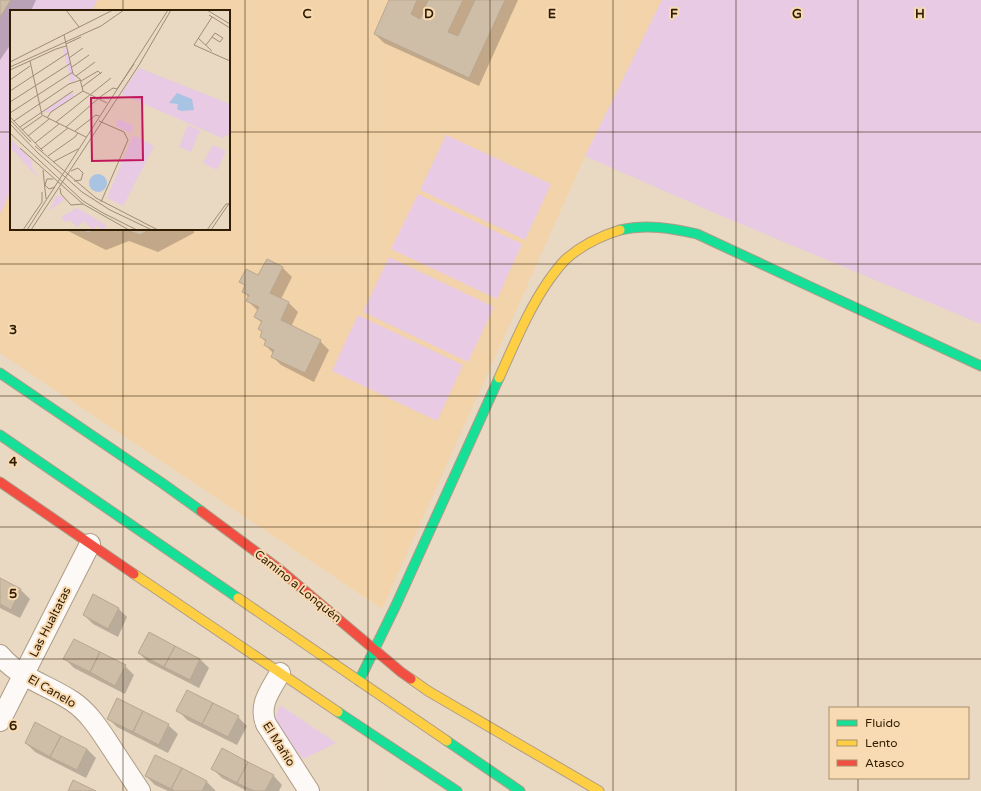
<svg xmlns="http://www.w3.org/2000/svg" width="981" height="791" viewBox="0 0 981 791" font-family="'Varela Round',sans-serif">
  <rect width="100%" height="100%" fill="#e9d8c2"/>
  <!-- built -->
  <path fill="#f3d3aa" d="M94,0h568l-77,156 -203,453 -382,-256v-141l11,-25v42h218v-218h-140z"/>
  <!-- green -->
  <path fill="#e8cae4" d="M0,0h97l-5,11h-81v179l-11,24z
    M662,0h319v324l-264,-110 -132,-58z
    M446,135l105,49 -26,56 -105,-50z
    M418,194l104,50 -25,55 -106,-50z
    M389,257l105,50 -26,55 -105,-50z
    M358,315l105,50 -26,56 -105,-50z
    M280,705l56,38 -33,16 -29,-38z"/>
  <!-- shadow -->
  <path fill="#0003" d="M0,0h36l-5,11h-20v33l-11,16z
    M390,0h128l-39,86 -95,-43 -9,-9z
    M64,229h130v4l-36,19 -29,-11 -23,9z
    M283,268l9,9 -11,22 8,4 9,9 -7,15 29,14 9,9 -15,32 -33,-17 -9,-9 1,-3 -8,-8 1,-3 -5,-5 2,-5 -4,-4 3,-5 -7,-6 3,-6 -10,-10 1,-3 -6,-7 3,-4 -5,-5 18,-5z
    M0,579l21,11 9,9 -10,19 -20,-10z
    M118,608l9,9 -9,20 -25,-13 -9,-9z
    M149,634l51,25 9,9 -10,20 -51,-26 -9,-9z
    M65,659l60,7 9,9 -9,19 -51,-26z
    M178,710l60,7 9,9 -10,19 -50,-25z
    M108,718l60,7 10,9 -10,19 -51,-26z
    M26,743l61,6 9,9 -10,20 -51,-26z
    M156,756l51,26 9,9h-48l-13,-6 -9,-9z
    M213,769l60,6 9,10 -3,6h-32l-25,-13z"/>
  <!-- building -->
  <path fill="#cfbea7" stroke="#b8a790" d="M0,0h11l-11,17z
    M389,0h28l-6,14 9,5 8,-19h35l-15,32 10,4 17,-36h30l-36,78 -95,-44z
    M80,229h18l-10,4z
    M124,229h27l-11,6z
    M267,259l16,8 -13,26 19,9 -8,18 40,20 -16,33 -34,-16 3,-7 -10,-5 2,-5 -6,-3 2,-6 -4,-2 4,-8 -8,-4 5,-10 -13,-6 3,-6 -7,-3 3,-7 -6,-3 7,-13 12,6z
    M0,578l21,11 -10,21 -11,-6z
    M93,594l26,14 -11,21 -25,-14z
    M149,632l26,14 -11,21 -26,-14z
    M74,639l26,13 -10,20 -27,-13z
    M175,646l25,13 -10,21 -26,-13z
    M100,652l26,13 -11,21 -25,-14z
    M187,690l26,13 -11,21 -26,-13z
    M117,698l26,13 -10,21 -26,-13z
    M213,703l26,13 -11,21 -26,-13z
    M143,711l26,13 -10,21 -26,-13z
    M35,722l26,14 -11,21 -25,-14z
    M61,736l26,13 -10,21 -27,-13z
    M222,748l26,14 -11,21 -26,-14z
    M155,755l27,13 -11,21 -26,-13z
    M248,762l26,13 -9,16h-11l-17,-8z
    M182,768l25,13 -5,10h-27l-4,-2z
    M73,780l23,11h-28z"/>
  <g fill="none" stroke-linecap="round" stroke-linejoin="round">
    <defs>
      <path id="street" d="M0,655c19,23 48,30 72,46 18,12 29,31 41,49 9,14 18,27 27,41
        M280,673c-9,17 -22,31 -14,51l43,67
        M0,721l90,-177"/>
      <path id="fast" d="M620,230c26,-6 51,-2 77,4l284,132
        M0,373l162,110 39,28
        M0,435l238,163
        M359,681l37,-76 103,-227
        M338,712l119,79
        M447,741l73,50"/>
      <path id="slow" d="M499,378c15,-33 29,-68 50,-98 5,-7 11,-15 17,-21 16,-14 34,-23 54,-29
        M134,574l204,138
        M238,598l209,143
        M411,679l17,12 171,100"/>
      <path id="jam" d="M0,482l134,92
        M201,511l78,58 122,103 10,7"/>
    </defs>
    <!-- street casing -->
    <use href="#street" stroke="#ae9d86" stroke-width="22"/>
    <!-- fast casing -->
    <use href="#fast" stroke="#ae9d86" stroke-width="11"/>
    <!-- slow casing -->
    <use href="#slow" stroke="#ae9d86" stroke-width="11"/>
    <!-- jam casing -->
    <use href="#jam" stroke="#ae9d86" stroke-width="11"/>
    <!-- street -->
    <use href="#street" stroke="#fcf9f6" stroke-width="20"/>
    <!-- fast -->
    <use href="#fast" stroke="#16e098" stroke-width="9"/>
    <!-- slow -->
    <use href="#slow" stroke="#ffcf43" stroke-width="9"/>
    <!-- jam -->
    <use href="#jam" stroke="#f24e42" stroke-width="9"/>
  </g>
  <!-- grid -->
  <path fill="none" stroke="#311e02" stroke-width="1" stroke-opacity="0.55" d="M123,0v11M245,0v791M368,0v791M490,0v791M613,0v791M736,0v791M858,0v708M0,132h11M229,132h752M123,229v562M0,264h981M0,396h981M0,527h981M0,659h981M858,778v13"/>
  <g text-anchor="middle" dominant-baseline="central" stroke-width="4" stroke-linejoin="round" paint-order="stroke">
    <!-- street labels -->
    <g font-size="12" fill="#311e02" stroke="#f8dab3">
      <text transform="translate(298 586) rotate(39)">Camino a Lonquén</text>
      <text transform="translate(50 622) rotate(-63)">Las Hualtatas</text>
      <text transform="translate(52 691) rotate(30)">El Canelo</text>
      <text transform="translate(279 744) rotate(58)">El Mañío</text>
    </g>
  </g>
  <!-- overview -->
  <g transform="translate(10 10)">
    <rect width="220" height="220" fill="#e9d8c2"/>
    <path d="M56,37l10,34 -5,2 -8,-34zM129,58l91,36v30l-8,4 -101,-44zM62,82l2,4 -5,4 -20,13 -4,-2 -2,4 -1,-2zM109,109l15,7 -3,7 -16,-7zM178,115l12,5 -9,22 -12,-5zM123,125l21,11 -31,60 -16,-8zM0,128l23,24 -2,4 8,13 -29,-32zM203,135l13,6 -9,19 -14,-7zM46,186h5l4,3 -16,12zM67,198l29,17v3l-3,2 -7,-5 -2,5 -2,-1 -8,-8 -7,6 -7,-7 -5,2 -4,-5z" fill="#e8cae4"/>
    <path d="M167,83l15,6 2,11 -13,1 -4,-2 1,-5 -9,-1zM79 173a9 9 0 1 1 18 0a9 9 0 1 1-18 0Z" fill="#a9c3e2"/>
    <path fill="none" stroke="#9f8e75" stroke-width="1" d="M56,0l13,17M197,0l23,14M199,5l21,13M202,7l-18,28 36,16M54,25l9,39 7,5 3,12 24,12M188,28l14,13M56,34l15,-7M196,35l9,-12 8,5 -3,4 -8,-5M59,48l14,-10M20,51l12,54 44,22M0,52l103,-52M0,57l91,-41 23,-16M62,57l17,-12M0,60l46,-21 10,-3M66,66l19,-14M0,70l20,-14M71,71l17,-10 3,3M72,77l20,-15M107,79l17,-25M0,81l58,-38M0,92l61,-39M0,103l63,-41M0,107l33,34M37,108l4,-6 32,-21M0,110l21,22M4,111l55,-37 12,-4M89,111l25,11 4,8 -27,62M46,112l55,-44M0,114l28,29 44,39 28,18 42,20M10,117l53,-36M56,117l34,-30 13,-9 4,1M12,120l20,-14M65,121l21,-16 3,1M0,123l73,68 20,12 34,17M18,126l21,-17M25,133l24,-19M25,136l61,52 62,32M10,138l63,56 46,26M31,139l27,-21M38,146l27,-19 3,-4M43,152l25,-13M33,160l3,29M61,161l7,-3 5,5 -2,7 -7,1M43,169h-6l-2,6 4,4 6,-2M50,178l1,6 10,11 12,-1M13,220l19,-28v-10M17,220l141,-220M21,220l108,-165 32,-55M197,220l19,-26h3M201,220l19,-28"/>
    <path fill="#c2185b" fill-opacity="0.15" stroke="#c2185b" stroke-width="2" d="M132,87l1,63 -51,1 -1,-63z"/>
    <rect width="220" height="220" fill="none" stroke="#311e02" stroke-width="2"/>
  </g>
  <g font-size="13" text-anchor="middle" font-weight="bold" fill="#311e02" stroke="#f8dab3" stroke-width="4" stroke-linejoin="round" paint-order="stroke">
    <text x="307" y="18">C</text>
    <text x="429" y="18">D</text>
    <text x="552" y="18">E</text>
    <text x="674" y="18">F</text>
    <text x="797" y="18">G</text>
    <text x="920" y="18">H</text>
    <text x="13" y="334">3</text>
    <text x="13" y="466">4</text>
    <text x="13" y="598">5</text>
    <text x="13" y="730">6</text>
  </g>
  <!-- legend -->
  <rect x="829" y="707" width="140" height="72" fill="#f8dab3" stroke="#a88f6c"/>
  <rect x="837" y="720" width="20" height="6" fill="#16e098" stroke="#a88f6c"/>
  <text x="865" y="727" font-size="12" fill="#311e02">Fluido</text>
  <rect x="837" y="740" width="20" height="6" fill="#ffcf43" stroke="#a88f6c"/>
  <text x="865" y="747" font-size="12" fill="#311e02">Lento</text>
  <rect x="837" y="760" width="20" height="6" fill="#f24e42" stroke="#a88f6c"/>
  <text x="865" y="767" font-size="12" fill="#311e02">Atasco</text>
</svg>
